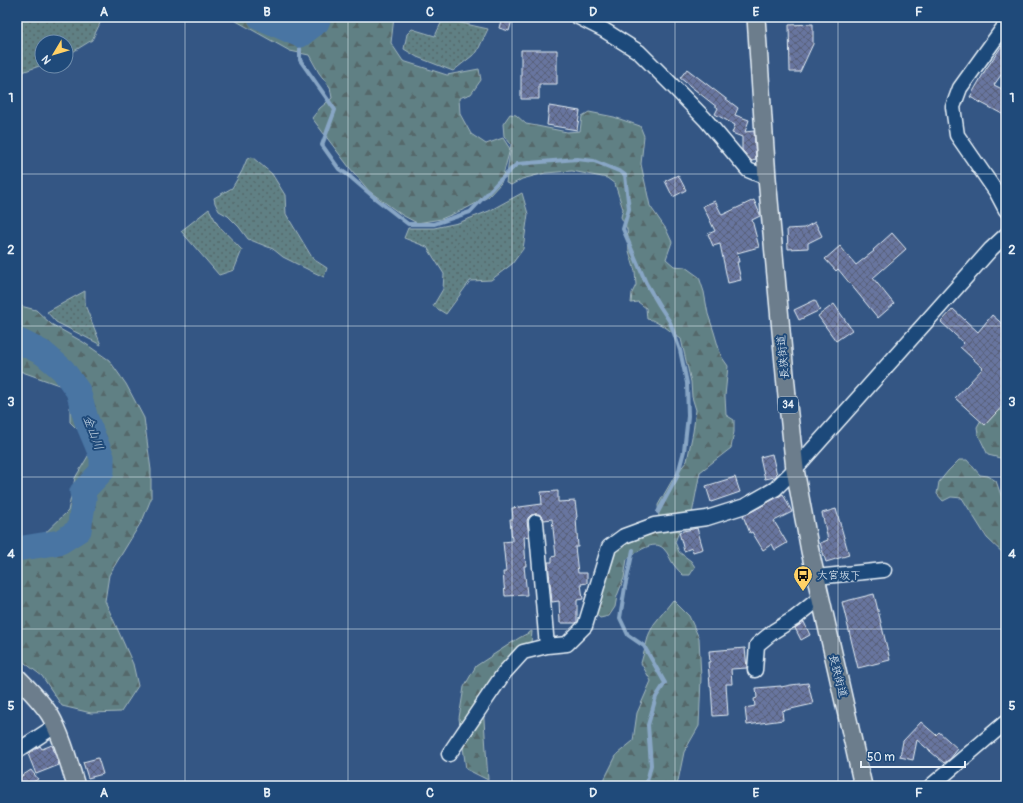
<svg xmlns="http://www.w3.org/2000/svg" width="1023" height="803" viewBox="0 0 1023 803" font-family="Pangolin,'Klee One',sans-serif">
  <defs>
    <pattern id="grass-dots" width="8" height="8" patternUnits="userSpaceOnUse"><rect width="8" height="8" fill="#608084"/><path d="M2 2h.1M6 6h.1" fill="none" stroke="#54676a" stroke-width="1.8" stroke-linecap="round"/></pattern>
    <pattern id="forest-firs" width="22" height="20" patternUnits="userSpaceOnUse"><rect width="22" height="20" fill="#608084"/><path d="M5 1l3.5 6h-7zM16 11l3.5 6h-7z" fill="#54676a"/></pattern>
    <pattern id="building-cross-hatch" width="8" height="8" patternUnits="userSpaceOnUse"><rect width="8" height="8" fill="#68759f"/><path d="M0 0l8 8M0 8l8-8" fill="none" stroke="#596179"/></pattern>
  </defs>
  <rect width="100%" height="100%" fill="#345684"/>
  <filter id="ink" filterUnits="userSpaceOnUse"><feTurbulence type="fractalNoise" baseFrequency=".025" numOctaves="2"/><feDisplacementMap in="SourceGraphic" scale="8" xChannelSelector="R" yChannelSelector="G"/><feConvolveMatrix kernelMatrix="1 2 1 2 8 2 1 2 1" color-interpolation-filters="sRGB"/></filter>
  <g filter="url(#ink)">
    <!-- grass -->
    <path fill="url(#grass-dots)" stroke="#a4b8be" d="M17,17h86l-11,23 -21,13 -5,2v-13h-24v23l-25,9z
      M443,19l45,10 -11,23 -24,19 -36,-14 -13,-8 3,-15 5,-5 23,7z
      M252,157l20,17 13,21 1,19 27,45 14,9 -3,9 -15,-7 -26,-13 -10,-8 -25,-10 -9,-12 -11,-11 -9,-5 -4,-8 -1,-5 18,-10 10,-17 5,-12z
      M522,193l6,21 -5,35 -11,15 -21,16 -21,1 -24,33 -13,-8 10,-17 1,-15 -17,-27 -23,-9 4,-10h26l24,-5 31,-12z
      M209,209l9,16 24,25 -8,20 -15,5 -38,-44z
      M85,291v14l16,40 -45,-23 -9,-10z"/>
    <!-- forest -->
    <path fill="url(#forest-firs)" stroke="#a4b8be" d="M229,17h165l-3,26 12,18 44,14 32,-6 2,11 -10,14 -12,4 1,16 11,20 15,10 17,-6 7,11 -9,34 -13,14 -23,12 -24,10 -24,4 -15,-8 -33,-24 -20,-24 -37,-49 8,-10 12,-10 -2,-11 -11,-14 -10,-18 -19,-4z
      M589,112l25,5 26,9 4,10 -3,28 9,42 16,23 6,13 -6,17 8,7 11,1 14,10 5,15 4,22 6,18 7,24 7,10 -3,30 1,19 8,5v12l-3,16 -31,24 -8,42 -12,15 -5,13 4,10 12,9 4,6 -5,8h-7c-3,-3 -6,-6 -9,-10 -4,-5 -5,-11 -10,-16 -10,-11 -28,4 -37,10l-3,19 -7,18 -2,11 -6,9 -9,2 -6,-5 20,-63 45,-32 -1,-13 16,-28 13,-16 6,-29 3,-22 -4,-13 -1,-15 -10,-43 -16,-12 -13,-7 -5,-1 -1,-11 -8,-6 -7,1 1,-10 4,-8 -1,-14 -6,-20 -2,-22 -6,-12 2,-8 -8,-25 -8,-6 -35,-7 -27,2 -23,6 -11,6 -5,-2 5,-39 -7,-8 -1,-12 7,-10 6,1 10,9 11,2 30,6 13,-1 2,-15z
      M17,305l19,5 15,14 32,18 26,18 17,24 18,34 7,52v29l-8,20 -34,56 -4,26 28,63 5,22 -17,26 -30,1 -29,-7 -20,-30 -25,-19v-115h4l17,-2 30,-29 7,-33 19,-32 -24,-24v-33l-42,-15 -11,-4z
      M1006,410v48h-6l-12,-3 -10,-21 -1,-7 9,-16z
      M959,460h8l13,15 8,1 8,5 5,14 5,11v50l-19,-18 -25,-40 -11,-1 -8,4 -6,-7 2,-12 9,-11z
      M673,600l16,16 10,22 2,40 -2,48 -15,26 -7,34h-76l16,-32 16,-13 4,-28 14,-32 -10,-18 8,-29 5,-10z
      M532,631l-1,12 -37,35 -12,12 6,90 -22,-11 -7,-51 5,-31 12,-21 43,-28z"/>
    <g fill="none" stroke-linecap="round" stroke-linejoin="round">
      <!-- stream -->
      <path stroke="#88a6c5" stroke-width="4" d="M300,35v25l35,50 -13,35 17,24 9,6 28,24 32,25h26l36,-12 27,-29 20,-19 60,-5 17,2 27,11 4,3 4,34 -6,20 23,54 13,22 11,17 10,28 7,33 1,33 -4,35 -7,26 -19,35
        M633,550l-8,37 -5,31 8,17 16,11 21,37 -9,14 -8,28 3,40 -5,21"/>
      <!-- river -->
      <path stroke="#4874a3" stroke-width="25" d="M260,17l40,18 17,-13 2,-5
        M17,341l4,1 22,11 20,17 15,21 8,28 16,38v14l-20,21 2,7 -5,31 -19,12 -43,7"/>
    </g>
    <!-- building -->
    <path fill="url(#building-cross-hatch)" stroke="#e8f1f8" d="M502,17h11l-4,14 -10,-3z
      M813,24v20l-13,28h-10l-1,-47z
      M1006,40v28l-12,17 12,6v25l-36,-19 16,-28z
      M521,50h36v34h-18v15h-18z
      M687,69l51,39 -3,7 14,5 -4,12 9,-1 2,29 -4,1 -10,-11v-13l-10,-4 3,-8 -20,-11 3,-6 -38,-30z
      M549,106l31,5 -3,19 -30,-5z
      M678,175l8,15 -13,7 -8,-16z
      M754,200l6,14v2l-8,4 7,27 -22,6 2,9h-2l4,18 -13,3 -8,-39 -7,2 -5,-12 7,-3 -12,-25 12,-5 7,14z
      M815,222l7,14 -14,7v5l-20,1 -1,-20 17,-1z
      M892,233l14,16 -33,29 21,26 -16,14 -40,-49 -2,2 -11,-12 15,-13 16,19 18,-14 -1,-1z
      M815,300l5,10 -21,10 -5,-10z
      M834,304l18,26 -16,11 -18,-25z
      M953,309l25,23 14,-17 14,12v75l-21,23 -30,-27 28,-30 -23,-21 4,-4 -23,-21z
      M772,454l5,21 -2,2 -10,2 -5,-22z
      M735,477l5,15 -29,10 -5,-16z
      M558,491v11l17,-1 2,16 -1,1 2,29h-3l3,26h9v10l-6,1 2,15 -6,1v22l-1,1h-16l-1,-22 -7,1 -4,-40h4v-5l4,-1 -4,-37 -8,1 -1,-3 -4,-3h-3l-5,1 -3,3 -1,3 2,15 -5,1 2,29h-2l3,29 -22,1 -2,-24h3l-3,-30 9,-1 -2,-22h3l-1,-11 30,-4 -1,-12z
      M783,494l9,18 -18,9 13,22 -12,7 -3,-6 -9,6 -11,-18 -2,1 -7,-17 6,-3z
      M836,509l13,46 -23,7 -6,-19 8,-3 -6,-27z
      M697,528l6,21 -10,3 -1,-4 -8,3 -5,-19z
      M874,594l16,66 -32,8 -16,-66z
      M804,622l6,13 -9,5 -6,-12z
      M745,648l2,20 -16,1 1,15h-6l2,31 -15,1 -2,-30h-1l-2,-24h2l-1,-11z
      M808,683l5,21 -31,7 1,9 -36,5 -2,-17 10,-2 -1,-7 3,-1 -1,-10 25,-2v1l10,-2z
      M921,722l15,13 3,-3 19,17 -8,10 -6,4 -27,-23 -4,20 -13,-3 3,-16z
      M52,745l7,20 -23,9 -8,-20 12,-8 2,3z
      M98,758l5,16 -15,4 -5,-16z
      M31,770l7,9 -11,7h-10v-7z"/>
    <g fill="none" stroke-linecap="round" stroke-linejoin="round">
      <defs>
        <path id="minor" d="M578,17l26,13 35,22 33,33 33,34 43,51 19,8
          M1006,24l-46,64 -7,19 4,28 40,58 9,17
          M536,522l11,124
          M816,577l68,-7
          M755,670l2,-25 17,-14 21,-13 25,-20
          M17,751l38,-25
          M449,754l55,-81 19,-21 24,-6 20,-2 18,-18 24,-79 15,-11 30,-11 53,-7 38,-12 30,-17 20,-20 196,-220 15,-14
          M931,786l75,-64"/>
        <path id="major" d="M756,17l11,161 20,218 8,73 5,28 10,54 53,235
          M17,677c12,12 24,24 33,38 12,21 19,48 26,71"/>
      </defs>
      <!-- minor casing -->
      <use href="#minor" stroke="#e8f1f8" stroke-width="17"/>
      <!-- major casing -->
      <use href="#major" stroke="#e8f1f8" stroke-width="20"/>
      <!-- minor -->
      <use href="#minor" stroke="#1f4a7a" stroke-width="14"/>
      <!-- major -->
      <use href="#major" stroke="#6c7d8c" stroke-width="17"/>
    </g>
  </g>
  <!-- grid -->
  <path fill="none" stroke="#e8f1f8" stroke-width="1" stroke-opacity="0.55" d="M185,17v769M348,17v769M512,17v769M675,17v769M838,17v769M17,174h989M17,326h989M17,477h989M17,629h989"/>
  <!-- icons -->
  <defs>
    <symbol id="bus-pin" viewBox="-11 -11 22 30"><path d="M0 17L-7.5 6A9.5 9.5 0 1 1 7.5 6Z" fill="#ffd166" stroke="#1f4a7a"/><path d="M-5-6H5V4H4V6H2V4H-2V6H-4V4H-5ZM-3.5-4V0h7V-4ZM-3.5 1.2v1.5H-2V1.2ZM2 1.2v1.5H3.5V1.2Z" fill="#111"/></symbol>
  </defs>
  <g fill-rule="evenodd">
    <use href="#bus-pin" x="792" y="564" width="22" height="30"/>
  </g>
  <g text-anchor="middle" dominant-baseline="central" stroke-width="4" stroke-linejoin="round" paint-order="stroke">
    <!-- shield labels -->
    <rect fill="#1f4a7a" stroke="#acbfd2" stroke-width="1" x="778" y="397" width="20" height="16" rx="3"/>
    <g font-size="10" font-weight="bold" fill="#e8f1f8">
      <text x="788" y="405">34</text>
    </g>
    <!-- street labels -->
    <g font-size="11" fill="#e8f1f8" stroke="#1f4a7a">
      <text transform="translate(783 357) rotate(-95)">長狭街道</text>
      <text transform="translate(838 676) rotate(76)">長狭街道</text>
    </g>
    <!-- poi labels -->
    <g font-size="11" fill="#e8f1f8" stroke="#1f4a7a" text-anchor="start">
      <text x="817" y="575">大宮坂下</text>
    </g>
    <!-- water labels -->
    <g font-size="12" font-style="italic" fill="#d0deeb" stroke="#1f4a7a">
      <text transform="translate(93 433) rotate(70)">金山川</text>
    </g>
  </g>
  <!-- margin -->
  <rect width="1023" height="803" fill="none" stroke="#1f4a7a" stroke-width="44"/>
  <!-- north arrow -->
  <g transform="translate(54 54) rotate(232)"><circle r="19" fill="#1f4a7a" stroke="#6f8dac"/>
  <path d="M0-3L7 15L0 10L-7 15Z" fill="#ffd166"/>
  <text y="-6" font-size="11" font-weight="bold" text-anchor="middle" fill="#e8f1f8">N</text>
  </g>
  <!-- scale -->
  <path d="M861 761v6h104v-6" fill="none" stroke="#e8f1f8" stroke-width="2"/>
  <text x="867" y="761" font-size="12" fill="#e8f1f8" stroke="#1f4a7a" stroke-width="3" paint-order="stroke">50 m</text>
  <rect x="22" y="22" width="979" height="759" fill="none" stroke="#e8f1f8" stroke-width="1.5"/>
  <g font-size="13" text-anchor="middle" font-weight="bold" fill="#e8f1f8">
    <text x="104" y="16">A</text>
    <text x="267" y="16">B</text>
    <text x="430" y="16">C</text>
    <text x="593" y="16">D</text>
    <text x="756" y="16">E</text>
    <text x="919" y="16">F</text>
    <text x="11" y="102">1</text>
    <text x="1012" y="102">1</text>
    <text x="11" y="254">2</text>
    <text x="1012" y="254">2</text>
    <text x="11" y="406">3</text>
    <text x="1012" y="406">3</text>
    <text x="11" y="558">4</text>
    <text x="1012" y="558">4</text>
    <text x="11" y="710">5</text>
    <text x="1012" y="710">5</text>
    <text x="104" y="797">A</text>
    <text x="267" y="797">B</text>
    <text x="430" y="797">C</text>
    <text x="593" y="797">D</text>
    <text x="756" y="797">E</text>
    <text x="919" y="797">F</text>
  </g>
</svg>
